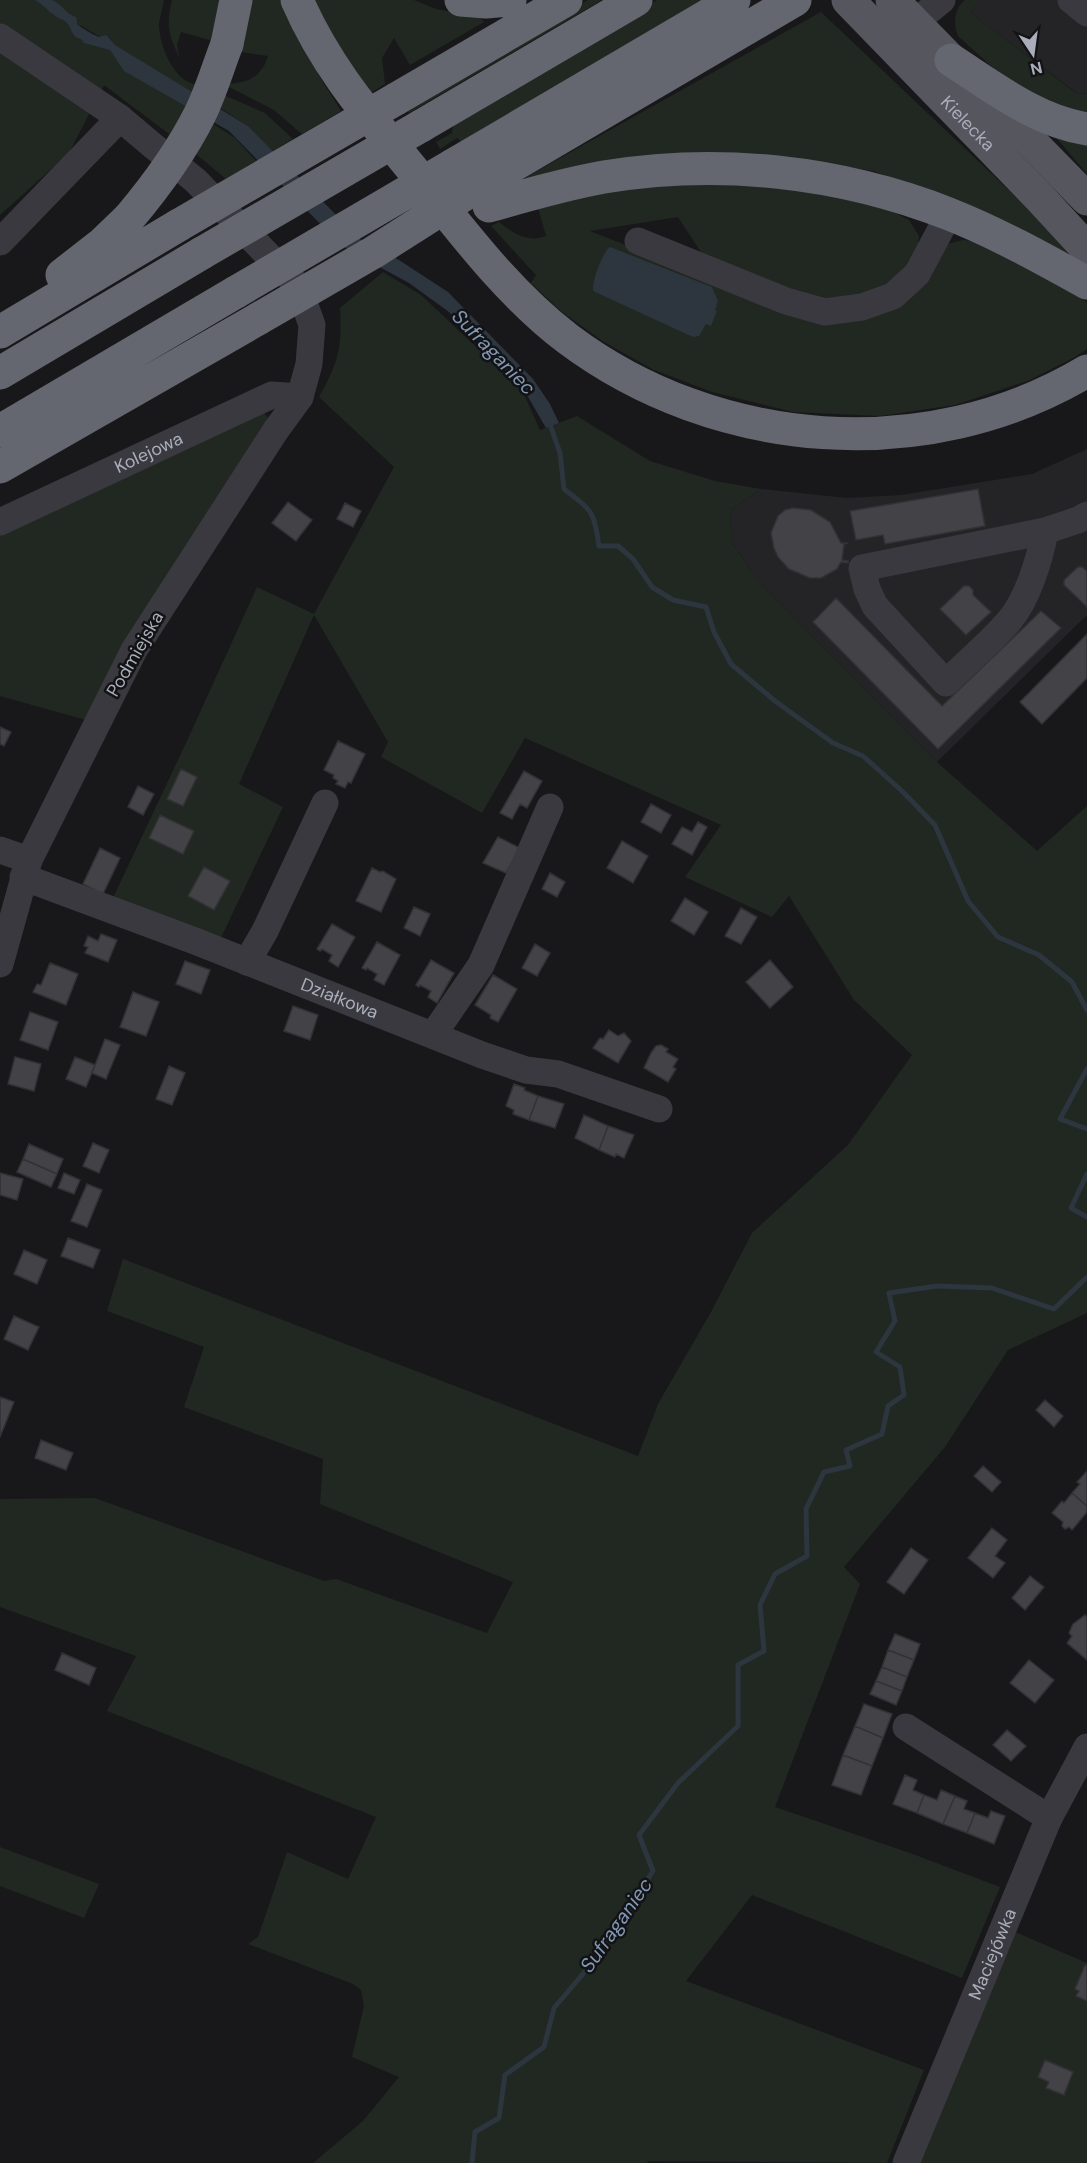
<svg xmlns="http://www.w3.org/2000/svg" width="1087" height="2163" viewBox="0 0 1087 2163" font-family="'DM Sans',sans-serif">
  <rect width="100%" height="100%" fill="#18181a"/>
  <!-- built -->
  <path fill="#242427" d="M980,0h107v94l-10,-1 -106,-80z
    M1087,449v166l-150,147 -174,-176 -31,-42 -2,-34 31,-21 86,9 54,-3 131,-21z"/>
  <!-- green -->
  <path fill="#202821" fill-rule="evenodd" d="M0,0h164c-1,8 -4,16 -5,24 0,17 10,45 26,56 3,2 9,4 13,5l-4,9 -77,-47 71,60 -15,30 -69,-52 -35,68 -69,62zM80,25l34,20 -26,-2z
    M172,0h55l-14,41 -32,-9 -4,13 2,12c-11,-24 -13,-32 -7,-57z
    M245,0h35l38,74 23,37 -39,23 -28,-24 -51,-26c22,0 38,-5 45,-28l-33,-5z
    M312,0h102l22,9 43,8 5,5 -74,43 -16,-27 -12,20 3,26 -16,10 -24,-35z
    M588,0h14l-193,113 -5,-6z
    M657,0h59l-249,146 -10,-8 -17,11 -4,-7 16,-9 2,-14z
    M965,0h15l-9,13 105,80 11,1v24l-25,-5 -59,-36 -45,-41c-5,-13 -4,-27 7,-36z
    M821,12l266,252 -125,-61 -89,-32 -93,-15 -263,26z
    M219,93l46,20 28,26 -20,12 -25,-25 -34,-22z
    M207,120l28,18 21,23 -30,18 -35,-29z
    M1048,128l39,10v36z
    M719,183l89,5 69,16 32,16 10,16 -2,16 -22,29 -35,16 -38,5 -116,-42 -28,-43 -88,14 147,58 119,28 91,-73 16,-4 21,3 49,25 54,34v47l-12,8 -45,23 -75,25 -75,11 -87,-4 -81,-20 -58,-22 -50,-28 -42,-30 -31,-29 5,-8 -45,-49 8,-4c15,12 29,21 47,14l-8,-28 87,-20z
    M383,272l38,23 101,95 18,40 37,-14 73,45 65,20 46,8 -31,21 2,34 31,42 174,176 100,89 50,-45v507l-79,37 -63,97 -101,120 16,17 -85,223 135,46 90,34 -38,91 -210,-83 -66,86 238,89 -37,93 -239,-2 -1,2h-334l50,-42 36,-44 -47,-20 12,-51 -3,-16 -8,-6 -105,-40 10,-7 29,-85 61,27 28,-62 -269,-106 29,-55 -136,-49v-108l95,-1 229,83 12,-2 151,54 26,-51 -193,-78 3,-45 -139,-52 20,-60 -97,-36 16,-52 515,197 20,-52 53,-92 41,-79 96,-88 64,-90 -58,-55 -65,-104 -17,21 -87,-40 36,-52 -196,-87 -43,75 -101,-56 7,-15 -74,-127 -75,169 44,23 -64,135 -107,-42 74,-157 71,-156 57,27 80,-147 -75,-70c20,-36 23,-49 21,-89z
    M262,410l8,11 -184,299 -86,-24v-167z
    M0,1847l99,37 -15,34 -84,-32z
    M1013,1931l74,32v200h-170z"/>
  <!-- water -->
  <path fill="#2d353e" d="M35,0c5,0 12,0 16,0 10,2 15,15 25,17l2,10 7,7 10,1 4,2 7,-2 9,10 133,81 115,116 36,18 49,32 85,87 17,25 9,19 -13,5 -22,-38 -75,-78 -40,-29 -59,-32 -11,-8 -110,-112 -105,-60 -14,-21 -26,-7 -3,-4c-10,-2 -8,-10 -15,-17 -4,-3 -8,-4 -12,-7 -6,-4 -10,-10 -19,-15z
    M610,247l102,40 6,14 -3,9 2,1 -6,15 -5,-2 -7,12 -6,1 -98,-45 -2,-2c-1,-9 10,-39 17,-43z"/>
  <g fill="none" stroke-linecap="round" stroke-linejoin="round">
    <!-- stream -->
    <path stroke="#2d353e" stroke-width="5" d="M74,26l20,12
      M548,419l12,34 4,36c28,22 30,21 35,57h19l15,13 19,28 21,13 33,7 8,25 17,32 44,37 58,42 30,13 39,35 33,34 33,76 30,36 41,18 33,27 15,28
      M1087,1069l-27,50 27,10
      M1087,1174l-16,34 16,9
      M472,2163l3,-31 24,-14 6,-43 39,-28 10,-39 46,-54 53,-83 -14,-36 39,-52 60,-57v-61l26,-14 -4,-46 15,-31 32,-18 -1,-47 18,-37 26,-6 -4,-16 36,-16 6,-28 16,-11 -4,-28 -24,-15 19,-31 -6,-28 48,-7 55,2 62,21 33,-32"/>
  </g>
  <!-- building -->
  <path fill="#424247" stroke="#323236" stroke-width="1.5" d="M978,489l7,37 -100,18 -2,-9 -27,5 -6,-29z
    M288,502l24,18 -16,21 -24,-18z
    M345,503l16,8 -8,16 -16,-8z
    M793,508l18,2 19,12 11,21h7l-4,1 -2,16 6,1v2l-7,-1 -4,7 -16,9h-11l-21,-9 -11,-12 -4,-9 -3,-15 7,-17 7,-6z
    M1078,567h4l5,4v36l-23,-22v-5z
    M964,586h5l4,4v5l18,17 -25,23 -26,-26z
    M836,598l106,108 99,-95 20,17 -123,121 -125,-127z
    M1087,634v44l-45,46 -22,-22z
    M0,727l11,5 -7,14 -4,-2z
    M338,741l27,13 -14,29 -3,-1 -3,6 -9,-4 2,-3 -5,-3 1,-3 -10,-5z
    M181,769l16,8 -14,29 -16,-7z
    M524,771l18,10 -15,27 -7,-4 -8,15 -12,-6z
    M138,786l16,8 -11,21 -15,-8z
    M651,804l20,11 -10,18 -20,-11z
    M160,815l34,16 -11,23 -34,-16z
    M698,822l9,5 -15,28 -20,-11 10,-17 10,5z
    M498,837l22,11 -14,25 -23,-10z
    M622,841l26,15 -15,27 -26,-15z
    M100,848l20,10 -17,36 -20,-10z
    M204,867l26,14 -16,29 -26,-14z
    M372,868l8,4 3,-1 13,8 -15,33 -25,-11z
    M550,873l15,9 -8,15 -15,-8z
    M685,898l23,14 -14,23 -23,-14z
    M414,907l16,7 -10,22 -16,-8z
    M741,908l16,9 -16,27 -16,-8z
    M332,924l23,13 -17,30 -9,-6 3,-6 -10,-6 -2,2 -3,-2z
    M101,934l16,6 -9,22 -23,-9 3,-6 -4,-1 4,-10 10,5z
    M377,942l23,13 -16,30 -10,-5 3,-6 -10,-6 -1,2 -4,-2z
    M535,944l15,9 -13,23 -15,-8z
    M431,960l23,13 -17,30 -9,-6 3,-6 -11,-6 -1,2 -3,-2z
    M770,960l23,27 -23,21 -24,-26z
    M185,961l25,9 -9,24 -25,-10z
    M50,963l28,11 -12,31 -33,-13 4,-8 4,1z
    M493,975l24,14 -19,33 -8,-4 1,-3 -16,-10z
    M133,992l26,10 -13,34 -26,-9z
    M293,1006l25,9 -8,25 -26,-9z
    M30,1012l28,10 -10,28 -28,-10z
    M609,1030l9,6 6,-3 7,8 -13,22 -25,-15 7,-10 3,1z
    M105,1039l15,6 -14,34 -14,-6z
    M661,1045l7,4 -2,3 12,7 -5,8 3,2 -8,13 -24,-14 7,-15 5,-7z
    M15,1057l26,7 -7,27 -26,-7z
    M75,1057l20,8 -9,22 -20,-8z
    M169,1066l16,7 -13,32 -16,-6z
    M514,1084l11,4 -1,2 14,6 -9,24 -16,-6 1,-4 -8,-4z
    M538,1096l26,8 -9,24 -26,-8z
    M584,1115l24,11 -9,24 -24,-12z
    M608,1126l26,9 -10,23 -8,-4 -1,3 -16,-7z
    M93,1143l16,7 -10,23 -16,-7z
    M29,1144l34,15 -6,15 -34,-15z
    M23,1159l34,15 -6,13 -34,-15z
    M0,1173l23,6 -6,21 -17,-5z
    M64,1173l16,7 -6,14 -16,-6z
    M87,1184l15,6 -15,37 -16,-6z
    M68,1238l32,12 -7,18 -32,-12z
    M24,1250l23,10 -10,24 -23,-10z
    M14,1316l25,11 -11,23 -24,-11z
    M0,1397l14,5 -14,35z
    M1045,1400l18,16 -9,11 -18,-17z
    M41,1440l32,13 -7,17 -31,-12z
    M983,1466l18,16 -9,10 -18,-16z
    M1087,1471v35l-15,-13 8,-9 -3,-2z
    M1072,1493l15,13v6l-15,18 -3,-3 -4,2 -3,-3 1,-4 -11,-9 10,-12 2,2z
    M992,1528l15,12 -12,16 10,7 -12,15 -25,-20z
    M911,1548l17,12 -24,34 -17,-12z
    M1030,1576l14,11 -19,23 -13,-12z
    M1085,1615l2,2v43l-20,-17 5,-7 -3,-3 4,-9z
    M895,1634l25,10 -6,16 -26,-10z
    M888,1650l26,10 -7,17 -25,-10z
    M62,1653l34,15 -7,17 -34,-15z
    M1029,1660l25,20 -19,23 -25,-20z
    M882,1667l25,10 -5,14 -26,-10z
    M876,1681l26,10 -6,14 -26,-11z
    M864,1704l28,10 -9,24 -28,-12z
    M855,1726l28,12 -11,28 -29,-11z
    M1007,1730l19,16 -15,15 -18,-16z
    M843,1755l29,11 -11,29 -29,-10z
    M905,1775l12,5 -4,10 11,5 -7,18 -24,-9z
    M941,1790l14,6 -12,28 -26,-11 7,-18 13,5z
    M955,1796l12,5 -3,8 11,4 -8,20 -24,-9z
    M991,1811l14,5 -11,28 -27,-11 8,-20 13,5z
    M1085,1965l2,1v35l-11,-5 3,-5 -4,-2z
    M1045,2060l28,12 -9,23 -18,-7 3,-6 -11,-5z"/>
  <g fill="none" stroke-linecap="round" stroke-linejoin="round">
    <!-- minor -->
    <g stroke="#39393f" stroke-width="27">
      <path d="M1071,0l16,13"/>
      <path d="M914,23l28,-23"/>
      <path d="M0,37l120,81 32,27 44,36 102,105 14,39 -3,39 -9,33 -24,33 -142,220 -105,210 -29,104"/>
      <path d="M638,241l148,60 39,11 37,-5 31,-11 24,-22 32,-60"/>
      <path d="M0,242l120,-124"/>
      <path id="s1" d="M0,522l272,-127 28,2"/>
      <path d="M1045,531c-5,27 -17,68 -36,90 -19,22 -42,41 -63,62l-71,-77 -8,-17 -5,-21 183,-37 33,-11 9,-5"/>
      <path d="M0,850l29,10"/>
      <path id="s2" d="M23,877l172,64 287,114 44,15 32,4 101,35"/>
      <path d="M247,962l18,-31 60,-128"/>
      <path d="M433,1035l48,-70 69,-158"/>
      <path d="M906,1727l143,91"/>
      <path id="s3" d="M906,2163l142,-343 39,-73"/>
    </g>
    <!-- major -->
    <g stroke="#55565e" stroke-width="33">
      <path id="s4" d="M848,0l192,198 47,51"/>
      <path d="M892,0l195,199"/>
    </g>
    <!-- highway -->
    <path stroke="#656770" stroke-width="33" d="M297,0c30,69 73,117 120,175 46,58 92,119 151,164 148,111 359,128 519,32
      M461,0l25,2 24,-2
      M227,44l9,-44
      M951,60c42,27 85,61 136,69
      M396,99l170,-99
      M421,126l215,-126
      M453,165l281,-165
      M473,189l322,-189
      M489,206c38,-11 76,-22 115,-29 115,-19 236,-6 345,37 48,19 93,44 138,69
      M62,275l41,-32 26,-25
      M0,332l179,-107
      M0,373l202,-120
      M0,431l236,-139
      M0,467l258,-148"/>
    <!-- highway-bridge -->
    <path stroke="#656770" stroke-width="33" d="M129,218c27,-32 52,-66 71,-104 11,-22 18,-47 27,-70
      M179,225l217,-126
      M202,253l219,-127
      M236,292l217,-127
      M258,319l116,-67 99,-63"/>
  </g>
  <g text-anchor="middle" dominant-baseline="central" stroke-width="5" stroke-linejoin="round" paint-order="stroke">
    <!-- street labels -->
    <g font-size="18" fill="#aaadba" stroke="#131315">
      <text stroke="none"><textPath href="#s4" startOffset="172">Kielecka</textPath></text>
      <text stroke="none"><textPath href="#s1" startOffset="164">Kolejowa</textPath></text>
      <text transform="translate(135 654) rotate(-60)">Podmiejska</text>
      <text stroke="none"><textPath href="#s2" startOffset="339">Działkowa</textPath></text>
      <text stroke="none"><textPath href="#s3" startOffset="226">Maciejówka</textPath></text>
    </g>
    <!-- water labels -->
    <g font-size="20" font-style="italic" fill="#8198b5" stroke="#131315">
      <text transform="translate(494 352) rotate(46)">Sufraganiec</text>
      <text transform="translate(616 1925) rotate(-55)">Sufraganiec</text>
    </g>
  </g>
  <!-- north arrow -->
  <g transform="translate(1033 54) rotate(167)" stroke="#131315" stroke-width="4.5" paint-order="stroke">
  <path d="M0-4.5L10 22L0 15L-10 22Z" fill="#aaadba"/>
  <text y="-9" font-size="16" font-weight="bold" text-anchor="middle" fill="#aaadba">N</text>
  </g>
</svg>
